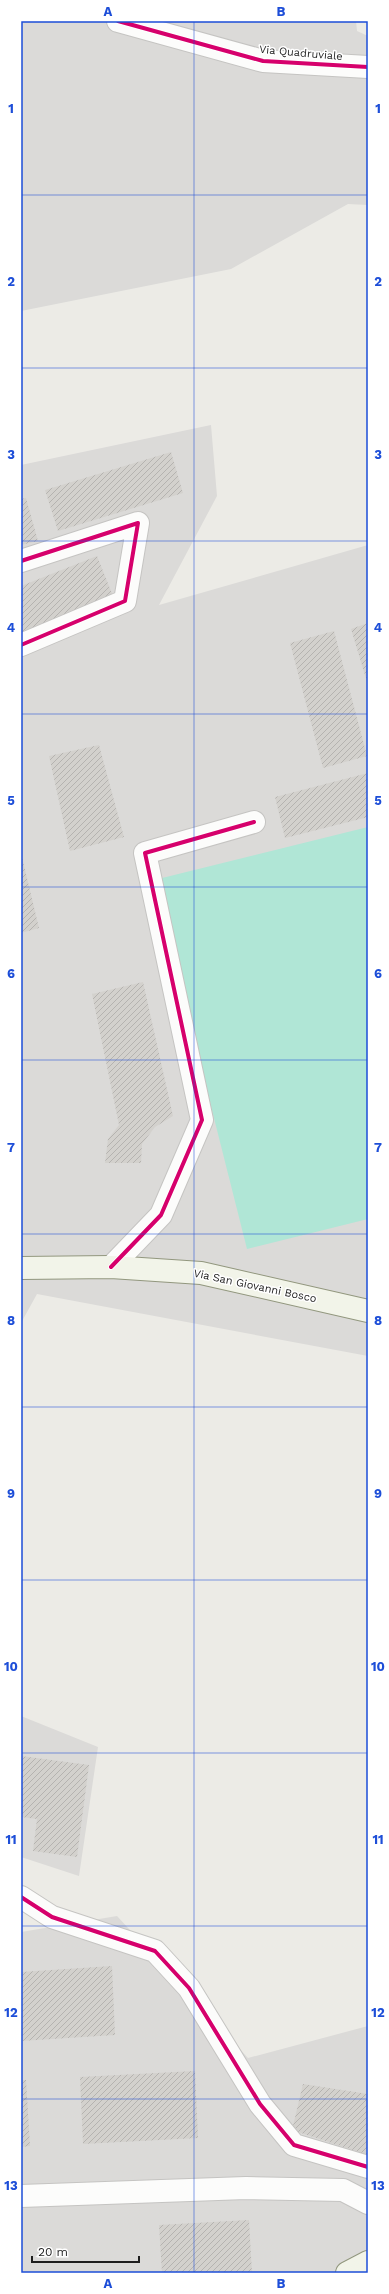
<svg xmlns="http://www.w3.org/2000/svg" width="389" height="2294" viewBox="0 0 389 2294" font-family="'Work Sans',sans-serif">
  <defs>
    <pattern id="building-hatch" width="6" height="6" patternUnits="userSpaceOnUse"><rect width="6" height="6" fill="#d3d1cd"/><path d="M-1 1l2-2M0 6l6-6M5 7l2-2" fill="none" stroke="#b5b3b0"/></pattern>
  </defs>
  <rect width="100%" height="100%" fill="#ecebe6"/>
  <!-- residential -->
  <path fill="#dbdad8" d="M21,21h335l1,10 11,5v169l-20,-1 -117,65 -210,42z
    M211,425l6,71 -58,109 209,-60v811l-331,-62 -16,29v-858z
    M21,1716l77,31 -19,129 -58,-19z
    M117,1916l131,142 120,-32v247h-347v-341z"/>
  <!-- pitch -->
  <path fill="#b0e6d6" d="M368,827v392l-121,30 -93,-369z"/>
  <!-- building -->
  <path fill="url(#building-hatch)" d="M171,452l12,41 -125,38 -13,-41z
    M26,498l12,43 -17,4v-46z
    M97,556l16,40 -92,37v-47z
    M368,623v62l-17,-56z
    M334,631l33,125 -44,12 -33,-125z
    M99,745l25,92 -54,14 -21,-95z
    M368,773v44l-83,21 -10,-41z
    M21,853l18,75 -18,5z
    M143,982l30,134 -18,11 -13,17 -1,19h-36l3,-24 11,-14 -27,-131z
    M21,1756l68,9 -12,92 -44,-6 4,-32 -16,-2z
    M112,1966l3,69 -94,6v-69z
    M195,2071l3,67 -115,6 -3,-67z
    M21,2080h5l4,66 -9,1z
    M303,2084l65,10v61l-76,-25z
    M249,2220l3,53h-90l-3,-48z"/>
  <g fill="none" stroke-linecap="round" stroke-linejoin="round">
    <defs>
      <path id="street" d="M118,21l145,40 105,6
        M21,561l117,-38 -13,78 -104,44
        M111,1267l50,-52 41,-95 -57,-267 109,-31
        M21,1897l31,20 103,34 34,37 71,116 34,41 74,22
        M21,2196l225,-8 97,2 25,13"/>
      <path id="secondary" d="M21,1268l90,-1 90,6 167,38
        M347,2273l21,-11"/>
    </defs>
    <!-- street casing -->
    <use href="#street" stroke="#c5c4c2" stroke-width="24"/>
    <!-- secondary casing -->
    <use href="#secondary" stroke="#92977e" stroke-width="24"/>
    <!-- street -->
    <use href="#street" stroke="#fcfcfb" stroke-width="22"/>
    <!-- secondary -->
    <use href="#secondary" stroke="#f2f4e9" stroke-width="22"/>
    <defs>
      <path id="cycleway" d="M118,21l145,40 105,6
        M21,561l117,-38 -13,78 -104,44
        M111,1267l50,-52 41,-95 -57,-267 109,-31
        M21,1897l31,20 103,34 34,37 71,116 34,41 74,22"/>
    </defs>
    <!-- cycleway casing -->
    <use href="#cycleway" stroke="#fff" stroke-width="6"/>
    <!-- cycleway -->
    <use href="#cycleway" stroke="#d6006c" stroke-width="4"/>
  </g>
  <!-- grid -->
  <path fill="none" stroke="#1d4ed8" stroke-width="1" stroke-opacity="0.55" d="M194,21v2252M21,195h347M21,368h347M21,541h347M21,714h347M21,887h347M21,1060h347M21,1234h347M21,1407h347M21,1580h347M21,1753h347M21,1926h347M21,2099h347"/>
  <g text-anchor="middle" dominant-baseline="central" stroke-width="3" stroke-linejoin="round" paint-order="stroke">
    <!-- street labels -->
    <g font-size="11" fill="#1e1e1e" stroke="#fff">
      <text transform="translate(301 53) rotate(5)">Via Quadruviale</text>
      <text transform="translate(255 1286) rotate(12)">Via San Giovanni Bosco</text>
    </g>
  </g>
  <!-- border -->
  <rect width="389" height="2294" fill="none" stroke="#ffffff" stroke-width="44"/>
  <!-- scale -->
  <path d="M32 2256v6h107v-6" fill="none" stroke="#1e1e1e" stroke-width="2"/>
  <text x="38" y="2256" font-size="12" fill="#1e1e1e" stroke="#ffffff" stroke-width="3" paint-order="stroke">20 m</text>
  <rect x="22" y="22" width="345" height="2250" fill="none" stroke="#1d4ed8" stroke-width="1.5"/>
  <g font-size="13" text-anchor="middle" font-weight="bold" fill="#1d4ed8">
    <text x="108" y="16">A</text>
    <text x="281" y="16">B</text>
    <text x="11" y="113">1</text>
    <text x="378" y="113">1</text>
    <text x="11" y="286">2</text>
    <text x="378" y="286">2</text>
    <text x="11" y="459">3</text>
    <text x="378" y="459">3</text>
    <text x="11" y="632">4</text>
    <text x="378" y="632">4</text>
    <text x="11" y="805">5</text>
    <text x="378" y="805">5</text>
    <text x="11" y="978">6</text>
    <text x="378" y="978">6</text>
    <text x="11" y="1152">7</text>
    <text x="378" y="1152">7</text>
    <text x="11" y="1325">8</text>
    <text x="378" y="1325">8</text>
    <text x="11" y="1498">9</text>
    <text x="378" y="1498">9</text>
    <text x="11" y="1671">10</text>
    <text x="378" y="1671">10</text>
    <text x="11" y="1844">11</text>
    <text x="378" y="1844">11</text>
    <text x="11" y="2017">12</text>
    <text x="378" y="2017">12</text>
    <text x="11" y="2190">13</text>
    <text x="378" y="2190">13</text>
    <text x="108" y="2288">A</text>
    <text x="281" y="2288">B</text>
  </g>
</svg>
